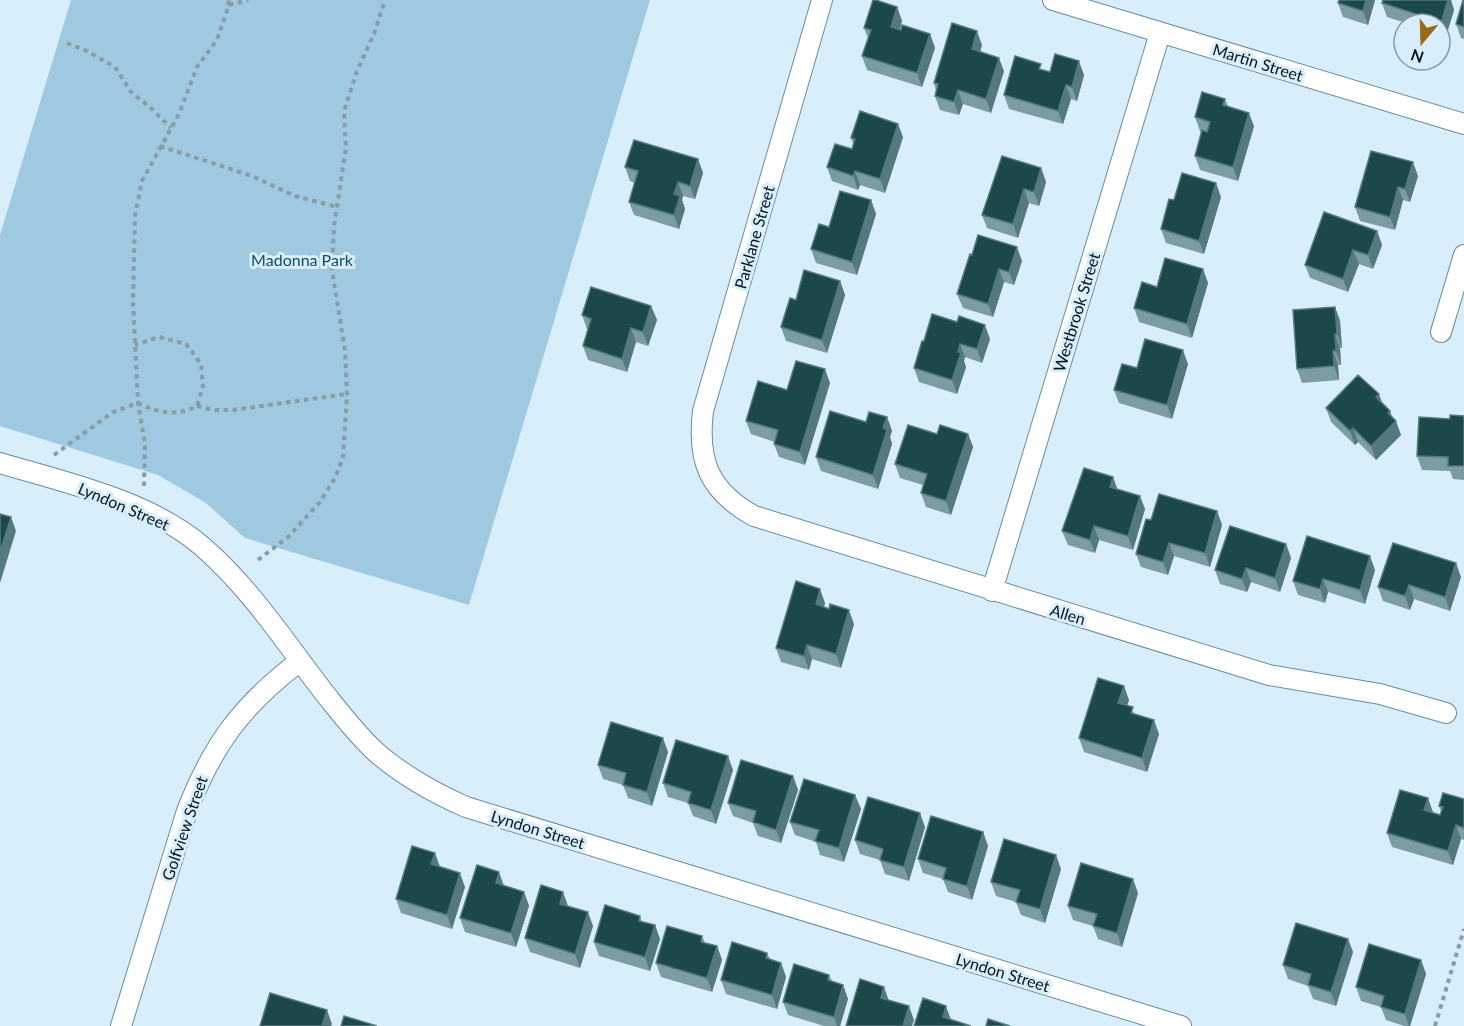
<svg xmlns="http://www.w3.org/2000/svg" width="1464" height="1026" viewBox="0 0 1464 1026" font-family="Lato,sans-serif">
  <rect width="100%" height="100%" fill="#d8effb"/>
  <!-- green -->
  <path fill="#9ec9e0" d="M71,0h579l-181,605 -224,-67 -39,-35 -48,-28 -158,-49v-191z"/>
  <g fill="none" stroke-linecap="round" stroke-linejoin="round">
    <defs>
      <path id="minor" d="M822,0l-119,411c-6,50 6,80 51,105l515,159 111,19 66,19
        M1053,0l411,124
        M1441,332l23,-77
        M0,463c67,20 151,38 204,85 48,42 83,97 122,147 16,20 32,41 51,58 27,23 57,40 89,54l715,219
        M992,591l168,-558
        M121,1026l66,-215c26,-67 55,-106 113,-150"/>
    </defs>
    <!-- minor casing -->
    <use href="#minor" stroke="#688b9d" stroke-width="22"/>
    <!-- path -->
    <path stroke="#899ca6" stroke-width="4" stroke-dasharray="4.5 4.5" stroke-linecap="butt" d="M229,5l19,-5
      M67,43l20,8 28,16 16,25 21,17 19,19
      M160,146l92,30 43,20 42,11
      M197,406l18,4h18l114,-16
      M54,455l59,-43 25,-9c21,10 38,14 59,3l6,-19 -2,-23 -15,-20 -27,-7 -24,8
      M144,486l1,-42 -7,-41 -5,-102 2,-85 7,-35 37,-67 18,-47 20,-27 12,-35 -1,-5
      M258,560l30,-23 32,-35 15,-24 8,-20 4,-64 -2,-44 -13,-80 2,-44 12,-78 -2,-37 13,-40 17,-37 11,-34
      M1435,1026l29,-97"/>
    <!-- minor -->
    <use href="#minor" stroke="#fff" stroke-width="20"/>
  </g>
  <!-- wall -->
  <path fill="#7a9ca2" d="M1375,0l-7,25 -25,-8 -5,-14z
    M1383,0h68l3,10 -12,39 -2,-1v-24h-31l-22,-7 -5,-14z
    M1464,0v39l-3,-1 -5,-14z
    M897,7l5,14 -2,9 30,4 5,14 -13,39 -55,-17 -5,-14 6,-18 -4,-10z
    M982,45l-2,7 24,19 -13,42 -28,-9 -4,11 -19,-5 -5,-14 1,-5 -2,-8z
    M1043,70l7,2 34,3 -7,26 -6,-2 -8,25 -54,-15 -5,-14z
    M1225,99l3,7 26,20 -16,55 -38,-11 -5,-14 6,-24 -1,-1 -5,-14z
    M903,137l-18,56 -25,-8 -2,5 -26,-9 -5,-14 25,-18 1,-6 -2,-5z
    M698,159l5,14 -8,26 -12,-3 -1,4 3,9 -6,20 -45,-14 -5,-13 6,-19 -5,-2 -5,-14z
    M1041,168l5,14 -7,24 -10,-3 -11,35 -31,-10 -5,-13z
    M1418,176l-8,26 -7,-2 -8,30 -35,-9 -5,-14z
    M1221,197l-17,57 -38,-11 -5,-14 13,-29z
    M871,200l5,14 -19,61 -41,-12 -5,-14 18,-22z
    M1377,231l5,14 -9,24 -14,-5 -11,28 -38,-14 -5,-13z
    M970,254l52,7 -8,24 -10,-3 -11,35 -30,-9 -6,-14z
    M1203,269l5,14 -16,55 -53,-16 -5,-14 23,-21z
    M840,281l5,14 -18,58 -41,-12 -5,-14 15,-27z
    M651,306l6,14 -9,26 -12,-4 -9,30 -39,-12 -5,-14 5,-17h-1l-5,-14z
    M1335,307l5,14 2,27h-2l1,17h-3l1,15 -37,3 -5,-14z
    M990,339l-8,24 -17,-6 -1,4 2,6 -9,27 -38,-12 -5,-14 10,-27z
    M1188,364l-16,55 -53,-16 -5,-13 23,-22z
    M830,383l-25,82 -26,-8 -5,-13 1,-2 -24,-8 -5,-13 41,-31z
    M1382,403l10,15 9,17 -25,25 -18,-18 -3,3 -24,-23 -5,-14z
    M1464,416v64l-11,-1 -3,-8 -28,-1 -5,-14 33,-37z
    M887,417l5,14 -2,6 2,7 -14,45 -57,-18 -5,-14 50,-35z
    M937,434h31l5,13 -22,68 -25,-8 -5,-14 2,-8 -23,-7 -5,-14z
    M1113,477l4,12 28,20 -12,41 -34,-10 -4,13 -27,-8 -6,-14z
    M1217,511l5,14 -12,42 -36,-11 -6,19 -27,-8 -5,-13 15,-34z
    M1286,544l5,14 -11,34 -29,-10 -4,10 -27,-8 -5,-14z
    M1375,570l-10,34 -37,-12 -3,11 -27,-8 -5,-14z
    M1461,577l-11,34 -36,-12 -4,11 -27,-9 -5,-14z
    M825,603l-1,4 5,2 25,15 -13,44 -29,-9 -3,11 -28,-8 -5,-14z
    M1129,700l-2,5 8,9 24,20 -12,38 -63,-20 -5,-14z
    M668,752l-16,54 -24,-8 -5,-13 -20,-6 -5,-14z
    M733,770l-17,54 -23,-8 -5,-13 -20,-6 -5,-14z
    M793,776l5,14 -17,53 -23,-7 -5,-13 -20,-7 -5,-13z
    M855,795l6,14 -17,53 -24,-7 -4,-13 -21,-7 -5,-13z
    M1464,799v41l-3,-1 -8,26 -61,-18 -5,-14 46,-21 7,3 1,-4 -2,-5z
    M925,827l-16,54 -24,-7 -5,-14 -20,-6 -5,-14z
    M983,832l5,14 -16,54 -24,-8 -5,-13 -20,-6 -5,-14z
    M440,867l25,20 -13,42 -51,-16 -5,-14z
    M1061,869l-16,54 -24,-8 -5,-13 -20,-6 -5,-14z
    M504,886l20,6 5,14 -13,41 -51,-15 -5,-14z
    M1138,893l-16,54 -24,-8 -5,-13 -20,-6 -5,-14z
    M568,906l25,20 -13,42 -50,-16 -5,-14z
    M640,916l2,6 13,3 5,14 -10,32 -51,-15 -5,-14z
    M702,936l3,7 12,3 5,14 -10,32 -51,-15 -5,-14z
    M1348,939l5,13 -17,54 -23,-7 -5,-13 -20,-7 -5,-14z
    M767,953l3,6 11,4 5,14 -9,32 -51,-15 -5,-14z
    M1421,960l5,14 -16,52h-6l-18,-6 -5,-13 -20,-6 -5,-14z
    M829,975l3,6 11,4 5,14 -8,27h-16l-36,-11 -5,-13z"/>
  <!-- shaded-wall -->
  <path fill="#547a7f" d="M1366,0h9l-7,25 -5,-14z
    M1448,0h3l3,10 -12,39 -2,-7v-15z
    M897,7l5,14 -6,20 -5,-14z
    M977,31l5,14 -5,18 -5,-14z
    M930,34l5,14 -13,39 -5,-14z
    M999,58l5,13 -13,42 -5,-14z
    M1079,61l5,14 -7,26 -5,-14z
    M1066,85l5,14 -8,25 -5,-13z
    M958,90l5,14 -4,11 -5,-13z
    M1249,113l5,13 -16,55 -5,-14z
    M898,124l5,13 -18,56 -5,-14z
    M698,159l5,14 -8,26 -5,-13z
    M1413,162l5,14 -8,26 -5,-13z
    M1041,168l5,14 -7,24 -5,-14z
    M855,171l5,14 -2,5 -5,-14z
    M678,182l5,14 -1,4 3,9 -6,20 -5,-14v-21z
    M1216,183l5,14 -17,57 -5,-13z
    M1398,187l5,13 -8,30 -5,-13z
    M1024,189l5,14 -11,35 -5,-14z
    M871,200l5,14 -19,61 -5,-13z
    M1377,231l5,14 -9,24 -5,-14z
    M1017,247l5,14 -8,24 -5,-13z
    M1353,250l6,14 -11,28 -5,-13z
    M999,269l5,13 -11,35 -5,-13z
    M1203,269l5,14 -16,55 -5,-14z
    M840,281l5,14 -18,58 -5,-13z
    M651,306l6,14 -9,26 -5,-14z
    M1335,307l5,14 2,27 -5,-14z
    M985,325l5,14 -8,24 -5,-14z
    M631,328l5,14 -9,30 -5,-13z
    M1335,334l5,14 1,17 -5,-14z
    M960,344l5,13 -1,4 2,6 -9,27 -5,-14z
    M1183,350l5,14 -16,55 -5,-14z
    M1333,351l5,14 1,15 -5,-14z
    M825,369l5,14 -25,82 -5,-13z
    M1379,394l5,14 -8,-11z
    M1390,411l4,12 2,-2 5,14 -25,25 -5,-14 17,-33z
    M887,417l5,14 -2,6 2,7 -14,45 -5,-14 10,-47z
    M1353,428l5,14 -3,3 -5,-14z
    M968,434l5,13 -22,68 -5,-14z
    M1113,477l5,14 -8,-4z
    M1140,496l5,13 -12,41 -5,-14z
    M1217,511l5,14 -12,42 -5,-14z
    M11,517l5,14 -16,52v-31z
    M1094,526l5,14 -4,13 -5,-13z
    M1169,543l5,13 -6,19 -5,-13z
    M1286,544l5,14 -11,34 -5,-14z
    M1370,556l5,14 -10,34 -5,-14z
    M1456,563l5,14 -11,34 -5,-14z
    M1246,568l5,14 -4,10 -5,-13z
    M1323,579l5,13 -3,11 -5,-14z
    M1409,585l5,14 -4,11 -5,-14z
    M820,589l5,14 -4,15 -5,-14z
    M849,610l5,14 -13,44 -5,-14z
    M807,645l5,14 -3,11 -5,-14z
    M1124,686l5,14 -5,17 -6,-14z
    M1154,720l5,14 -12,38 -5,-14z
    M663,738l5,14 -16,54 -5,-14z
    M728,756l5,14 -17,54 -5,-14z
    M793,776l5,14 -17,53 -5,-13z
    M855,795l6,14 -17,53 -5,-14z
    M1428,798l5,14 -4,12 -5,-14z
    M920,813l5,14 -16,54 -5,-14z
    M1456,825l5,14 -8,26 -5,-14z
    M983,832l5,14 -16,54 -5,-14z
    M435,853l5,14 -9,-3z
    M1056,855l5,14 -16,54 -5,-14z
    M499,872l5,14 -8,-3z
    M460,873l5,14 -13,42 -5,-14z
    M1133,879l5,14 -16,54 -5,-14z
    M524,892l5,14 -13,41 -5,-14z
    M563,892l5,14 -8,-2z
    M588,912l5,14 -13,42 -5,-14z
    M655,925l5,14 -10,32 -5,-14z
    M1348,939l5,13 -17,54 -5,-14z
    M717,946l5,14 -10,32 -5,-14z
    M1421,960l5,14 -16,52h-1l-4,-12z
    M781,963l5,14 -9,32 -5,-14z
    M843,985l5,14 -8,27h-3l-3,-9z
    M884,987l5,14 -8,-3z
    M909,1006l5,14 -2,6h-9z
    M946,1006l5,14 -8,-3z
    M327,1010l5,14 -1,2h-9z"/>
  <!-- building -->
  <path fill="#1c484a" stroke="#547a7f" stroke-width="1.5" d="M873,0h3l21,7 -6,20 10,3 1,-5 28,9 -13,39 -55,-17 9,-26 -7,-2z
    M1339,0h27l-3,11 -25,-8z
    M1383,0h65l-8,27v-3h-27l3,-10 -34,-11z
    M1463,0h1v27l-8,-3z
    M952,23l25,8 -5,18 27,9 -13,41 -28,-9 -4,12 -19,-6 3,-12 -4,-1z
    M1055,54l24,7 -7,26 -6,-2 -8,26 -54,-16 11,-39 26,8 -2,5 11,3z
    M1202,92l23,7 -2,6 26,8 -16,54 -38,-11 7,-26 5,2 3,-10 -15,-5z
    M860,111l38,13 -18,55 -25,-8 -2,5 -26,-9 8,-23 17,5 3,-10 -4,-1z
    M634,140l64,19 -8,27 -12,-4 -4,12 6,2 -6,19 -45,-13 9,-31 -13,-4z
    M1371,151l42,11 -8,27 -7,-2 -8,30 -35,-10z
    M1002,156l39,12 -7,24 -10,-3 -11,35 -31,-9z
    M1182,173l34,10 -17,58 -38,-12 8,-30 5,1z
    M840,191l31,9 -19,62 -41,-13 8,-25 10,3z
    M1324,212l53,19 -9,24 -15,-5 -10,29 -38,-14z
    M978,235l39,12 -8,25 -10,-3 -11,35 -31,-10 13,-40 2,1z
    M1165,258l38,11 -16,55 -53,-16 8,-26 15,5z
    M804,270l36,11 -18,59 -41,-13 9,-29 6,2z
    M591,287l60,19 -8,26 -12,-4 -9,31 -39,-13 8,-27 -9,-4z
    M1335,307l2,27h-2l1,17h-3l1,15 -37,3 -4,-59z
    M932,314l25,8 2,-6 26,9 -8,24 -17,-5 -2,8 3,1 -9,27 -38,-12 8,-27h2z
    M1145,339l38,11 -16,55 -53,-15 8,-26 15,4z
    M796,361l29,8 -25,83 -26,-8 4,-14 -32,-9 12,-40 29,9z
    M1358,375l21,19 -3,3 14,14 -2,2 8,8 -25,25 -18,-18 -3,3 -24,-23z
    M830,411l36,11 3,-10 18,5 -4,11 4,2 -14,45 -57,-18z
    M1450,415l14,1v50h-16v-9l-31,-1 2,-39 31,2z
    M908,425l29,9 3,-9 28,9 -22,67 -25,-8 6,-19 -32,-10z
    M1084,468l29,9 -3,10 30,9 -12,40 -34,-10 -4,14 -28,-9z
    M1159,494l58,17 -12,42 -36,-10 -6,19 -27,-8 10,-35 5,1z
    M0,514l11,3 -11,35z
    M1230,526l56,18 -11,34 -29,-10 -4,11 -27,-9z
    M1307,536l63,20 -10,34 -37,-11 -3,10 -27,-8z
    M1393,543l63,20 -11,34 -36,-12 -4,11 -27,-9z
    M796,581l24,8 -4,15 13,5 1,-5 19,6 -13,44 -29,-9 -3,11 -28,-8z
    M1098,678l26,8 -6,17 15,4 -2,6 23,7 -12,38 -63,-20z
    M611,722l52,16 -16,54 -24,-7 3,-12 -28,-8z
    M676,740l52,16 -17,54 -23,-7 3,-11 -28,-9z
    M741,760l52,16 -17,54 -23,-8 3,-11 -28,-8z
    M804,779l51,16 -16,53 -24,-7 4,-11 -29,-8z
    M1400,790l28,8 -4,12 16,5 3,-8 -4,-1 4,-13 21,6v29l-8,-3 -8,26 -61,-18z
    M868,797l52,16 -16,54 -24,-7 3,-11 -28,-9z
    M931,816l52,16 -16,54 -24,-7 3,-11 -28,-9z
    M1004,839l52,16 -16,54 -24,-7 4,-12 -29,-8z
    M412,846l23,7 -4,11 29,9 -13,42 -51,-16z
    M1081,863l52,16 -16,54 -24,-7 4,-12 -29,-8z
    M477,865l22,7 -3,11 28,9 -13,41 -51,-15z
    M541,885l22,7 -3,12 28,8 -13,42 -50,-16z
    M605,905l35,11 -1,5 16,4 -10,32 -51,-15z
    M1296,923l52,16 -17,53 -23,-7 3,-11 -28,-9z
    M667,926l35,10 -1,6 16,4 -10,32 -51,-15z
    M732,942l35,11 -1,5 15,5 -9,32 -51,-15z
    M1369,944l52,16 -16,54 -24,-7 3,-11 -28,-9z
    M794,964l35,11 -1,5 15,5 -9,32 -51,-15z
    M860,979l24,8 -3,11 28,8 -6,20h-57z
    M270,993l57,17 -5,16h-62z
    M923,998l23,8 -3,11 28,9h-57z
    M344,1016l33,10h-36z
    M988,1019l22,7h-24z"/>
  <g text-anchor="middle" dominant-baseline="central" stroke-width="6" stroke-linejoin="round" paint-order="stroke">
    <!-- street labels -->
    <g font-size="16" fill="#061319" stroke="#d8effb">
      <text transform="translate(1258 62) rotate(17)">Martin Street</text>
      <text transform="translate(754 237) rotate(-74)">Parklane Street</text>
      <text transform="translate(1076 312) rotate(-73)">Westbrook Street</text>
      <text transform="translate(124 506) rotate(23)">Lyndon Street</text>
      <text transform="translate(1068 614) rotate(17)">Allen</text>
      <text transform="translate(184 828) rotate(-71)">Golfview Street</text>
      <text transform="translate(538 829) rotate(17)">Lyndon Street</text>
      <text transform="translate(1003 972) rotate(17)">Lyndon Street</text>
    </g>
    <!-- park labels -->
    <g font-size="16" fill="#104b63" stroke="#d8effb">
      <text x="302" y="259">Madonna Park</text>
    </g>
  </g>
  <!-- north arrow -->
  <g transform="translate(1422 42) rotate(199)"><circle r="28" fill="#d8effb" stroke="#8497a1" stroke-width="1.5"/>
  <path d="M0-4.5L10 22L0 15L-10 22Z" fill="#986b1a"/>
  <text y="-9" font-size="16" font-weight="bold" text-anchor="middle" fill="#061319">N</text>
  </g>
</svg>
